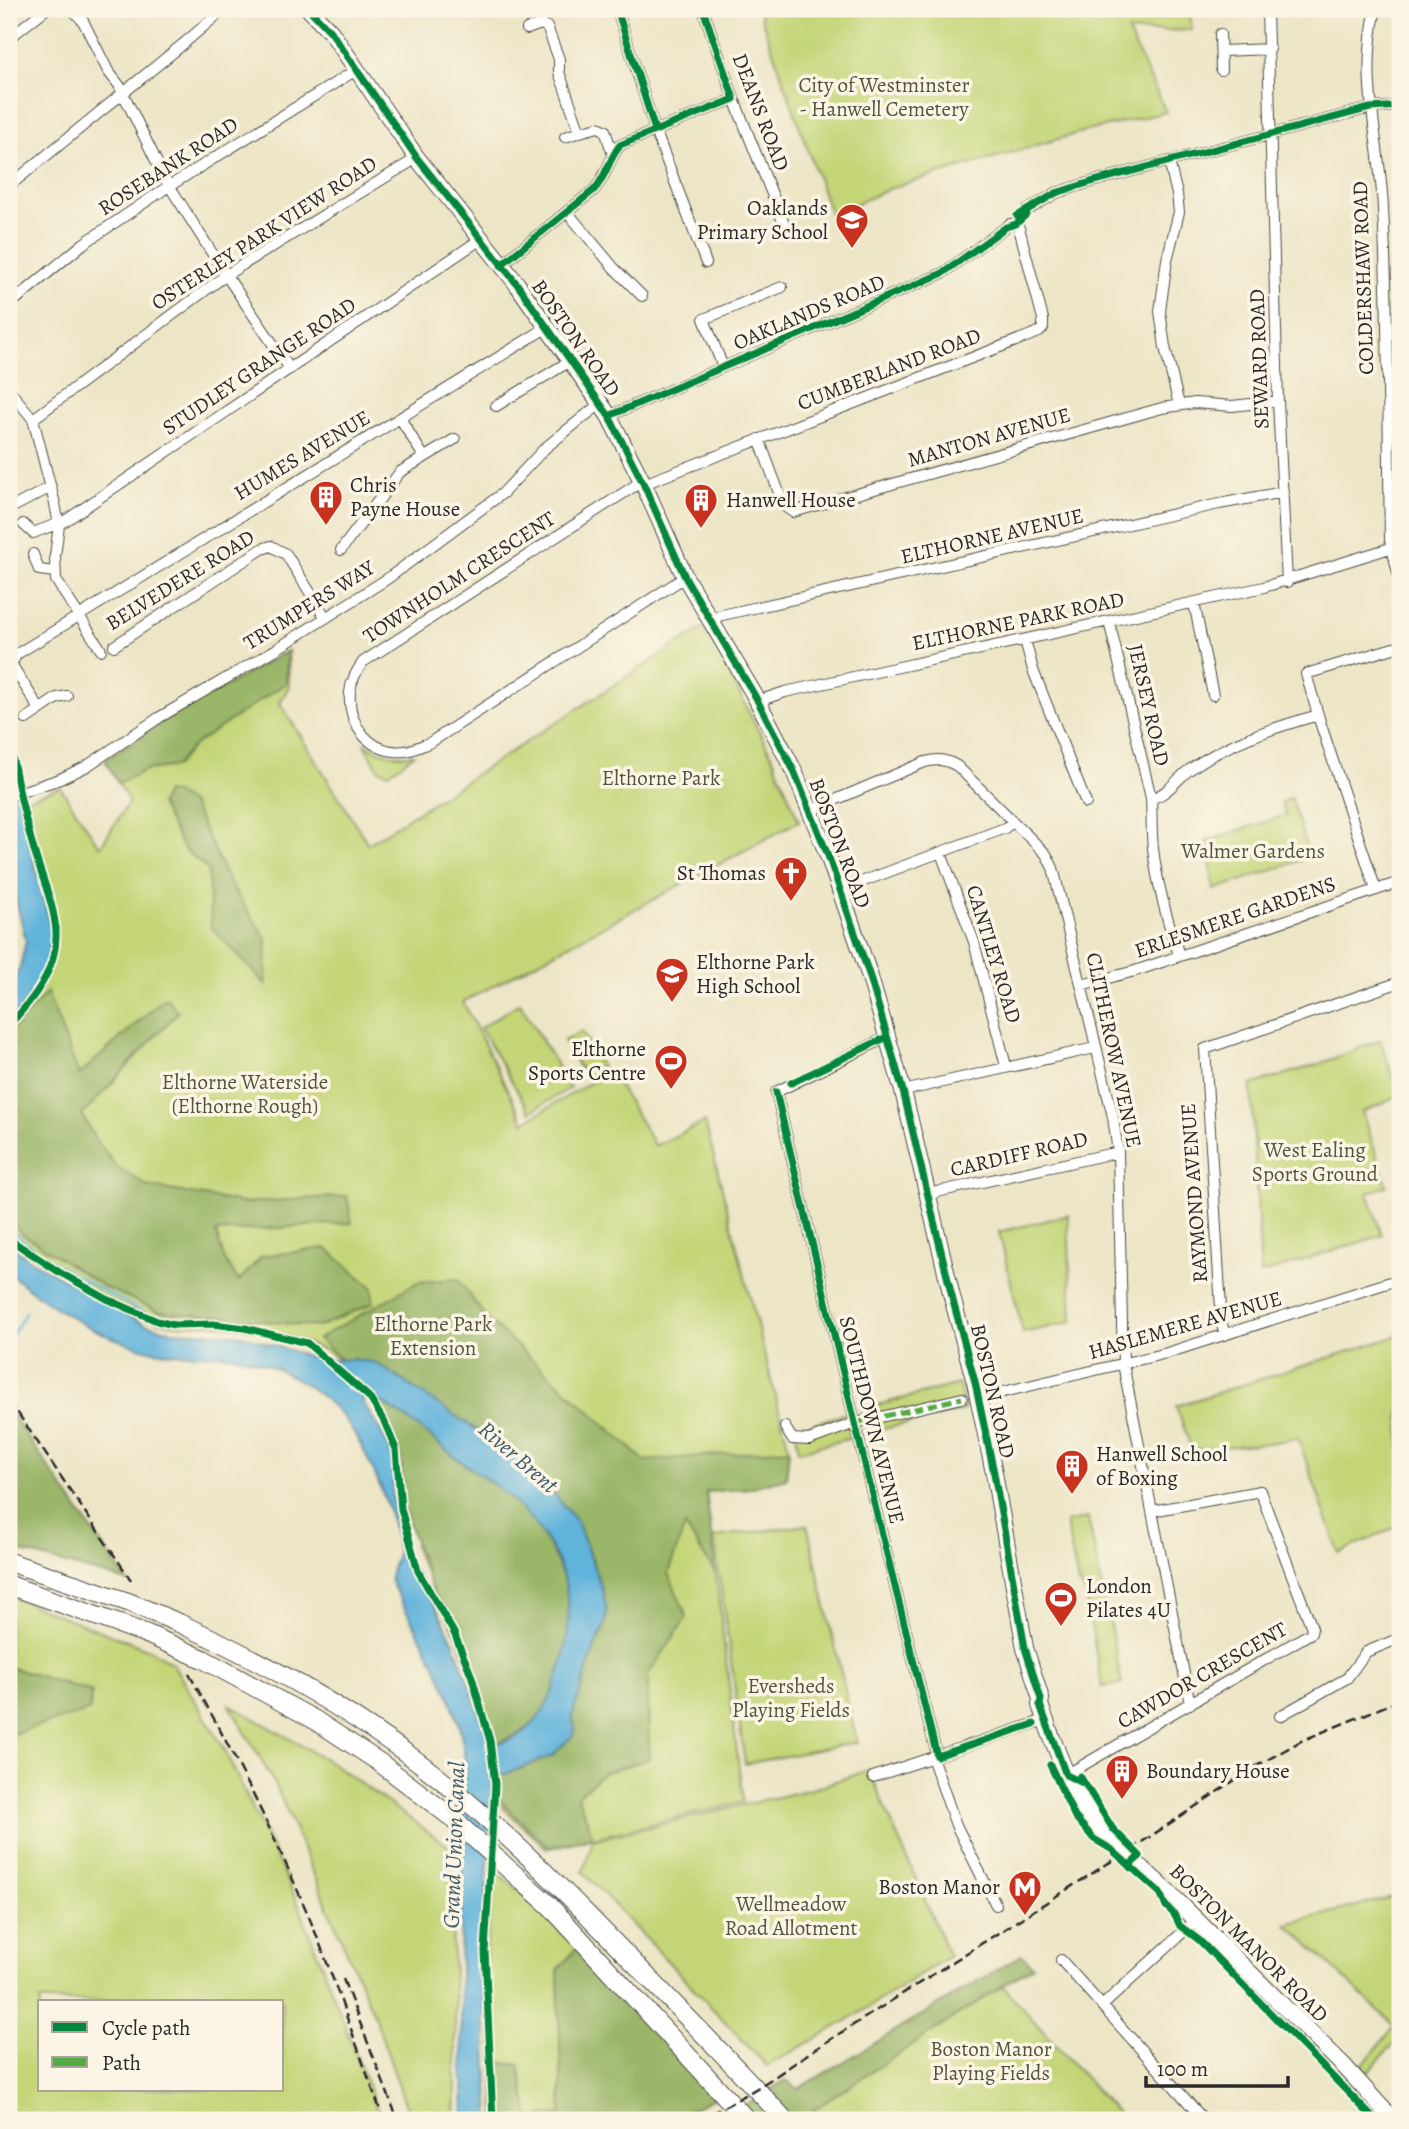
<svg xmlns="http://www.w3.org/2000/svg" width="1409" height="2129" viewBox="0 0 1409 2129" font-family="Alegreya,serif">
  <rect width="100%" height="100%" fill="#fcf5e5"/>
  <filter id="ink" filterUnits="userSpaceOnUse"><feTurbulence type="fractalNoise" baseFrequency=".0143" numOctaves="2"/><feDisplacementMap in="SourceGraphic" scale="14" xChannelSelector="R" yChannelSelector="G"/><feConvolveMatrix kernelMatrix="1 2 1 2 8 2 1 2 1" color-interpolation-filters="sRGB"/></filter>
  <filter id="wash" filterUnits="userSpaceOnUse"><feTurbulence type="fractalNoise" baseFrequency=".00686" numOctaves="4" result="noise"/><feDisplacementMap in="SourceGraphic" scale="28" xChannelSelector="R" yChannelSelector="G"/><feGaussianBlur stdDeviation="1.57" result="paint"/><feColorMatrix in="noise" values="0 0 0 0 0 0 0 0 0 0 0 0 0 0 0 0 0 1.4 0 .05"/><feComposite in="paint" operator="in"/></filter>
  <g filter="url(#wash)">
    <rect width="100%" height="100%" fill="#ece5c6"/>
    <!-- green -->
    <path fill="#c3d577" stroke="#778051" stroke-width="2" fill-rule="evenodd" d="M758,9h431l3,21 -64,2 38,80 -84,20 -188,55 -63,28z
      M703,628l20,28 19,43 31,59 26,63 -336,181 61,120 86,-51 45,75 50,-24 84,327 -3,29 -38,10 -42,4 37,310 -196,47 -45,-42 -5,-69 -20,-69 -33,-67 -23,-37 -7,-20 91,-74 -178,-120 -39,-14 -43,-9 -32,-4 -39,1 -17,-4 -50,-22 -48,-27 -50,-33v-214l23,-23 10,-17 6,-14 8,-39 -35,-131 39,-14 40,60 29,-45 -24,-42 51,-35 132,-74 1,35 -9,17 88,141z
      M364,743c17,11 31,14 51,11l-26,19 -10,-3z
      M1291,798l19,59 -96,33 -7,-49 79,-26 -5,-13z
      M520,1003l50,85 -40,24 -50,-84z
      M582,1031l20,37 -17,10 -21,-37z
      M1380,1040l20,56 -38,16 25,74 -19,7 14,42 -121,39 -10,-189 71,-22z
      M1068,1215l4,107 -49,11 -24,-101z
      M1400,1335v190l-61,28 -41,-115 -30,5 -76,7 -16,-44z
      M959,1384l6,26 -99,23 -4,-24z
      M845,1414l6,24 -52,13 -4,-22z
      M1088,1518l34,166 -20,3 -17,-96 -7,-8 -12,-60z
      M807,1525l50,217 -112,22 -31,-227z
      M9,1596l141,54 23,14 50,83 75,156 83,217h-372zM40,2001h242v88h-242z
      M229,1704l103,59 119,85c-1,91 8,182 4,272h-44l-37,-105 -98,-229z
      M869,1770l80,186 -99,63 -83,47 -184,-194 10,-32 219,-51z
      M494,1871l34,27 49,50 -19,22 4,144 -33,3 -10,-51 -26,-4 -7,-111z
      M1400,1895v142l-33,36 -6,-6 34,-41 -108,-102z
      M1002,1985l121,135h-301l-9,-10z"/>
    <!-- forest -->
    <path fill="#9ab668" stroke="#62704a" stroke-width="2" d="M288,651l-2,32 -92,62 -18,21 -30,4 -28,13 -13,-23 51,-35z
      M166,792l7,1 19,11 38,80 37,56 -1,45 -55,-58 -3,-57 -25,-22 -23,-44z
      M47,992l32,83 87,-78 12,15 -96,103 12,22 21,28 32,21 96,17 104,-7 5,27 -136,9 9,29 14,20 23,-25 64,-8 47,40v15l-54,24 -100,-11 -59,-4 -56,-25 -83,-54 -12,-14v-186z
      M458,1279l30,41 157,141 144,-12 -3,29 -38,10 -42,4 10,82 -31,-48 -17,47 19,44 -39,58 1,84 -46,14 -25,23 15,41 -45,10 -52,-50 1,-19 55,-22 20,-20v-20l23,-70 9,-18 -11,-66 -16,-40 -37,-45 -23,-20 -141,-94 -33,-3 -25,-21 100,-57z
      M377,1399c15,11 33,21 48,33 11,9 21,19 33,27 17,13 36,24 52,38 34,31 59,75 60,121 1,18 -5,36 -10,53 -12,42 -25,61 -67,73l-23,-74 -13,-35 -25,-45 -28,-81 -3,-55z
      M9,1410l118,171 -118,-33z
      M9,1667l83,25 -3,19 -80,24z
      M577,1948l138,150 -47,22h-173l-2,-58 26,3 10,52 33,-3 -4,-144z
      M1022,1955l11,11 -220,144 9,10h-100l64,-40 12,9z"/>
    <!-- water -->
    <path fill="#60b3db" stroke="#466f83" stroke-width="2" fill-rule="evenodd" d="M9,761l42,168c0,38 -16,66 -42,92v-34l11,-19 6,-28 -17,-68z
      M9,1244l22,17 114,63 27,7 66,3 85,27 29,-2 24,4 141,94 23,20 37,45 25,67 5,22 -3,17 -9,18 -23,70 3,13 -3,7 -20,20 -59,23 -11,187 8,154h-26l-4,-150 3,-188c11,-63 -42,-142 -70,-196 -8,-14 4,-22 4,-35 -1,-35 -29,-98 -49,-127 -24,-35 -80,-66 -122,-69 -28,-2 -56,1 -84,-7 -48,-14 -95,-43 -133,-75zM366,1394h3c18,12 36,23 53,36 11,8 21,18 33,27 18,14 38,25 55,41 62,55 72,117 43,192 -11,29 -32,54 -65,54l-3,-15 -31,-86 -20,-40 -28,-45 -14,-63 2,-35 -9,-22 -21,-34 -1,-5z"/>
    <g fill="none" stroke-linecap="round" stroke-linejoin="round">
      <!-- stream -->
      <path stroke="#60b3db" stroke-width="2.5" d="M9,1228c40,38 92,61 140,87l16,5 41,1
        M9,1340l17,-28"/>
    </g>
  </g>
  <g filter="url(#ink)">
    <g fill="none" stroke-linecap="round" stroke-linejoin="round">
      <defs>
        <path id="street" d="M72,9l11,12 25,50 11,14 46,94 61,96 64,94
          M617,9l38,121 51,133
          M703,9l31,90 52,130
          M1267,9l11,392 9,181
          M1376,9c-17,72 4,129 7,200 6,110 5,221 7,331l10,41
          M527,29l14,-5 6,3 12,32v13l21,60 18,-5 7,3 8,25
          M1220,34l1,36
          M9,38l37,-29
          M1221,51l49,-2
          M565,137l15,-5
          M1169,162l8,32 2,18 -12,48 -7,51 5,36 14,58
          M9,186l173,-141 42,-36
          M1026,211l30,-18 35,-11 279,-74 30,-2
          M568,213l46,55 28,28
          M501,265l93,-75c12,-13 15,-31 26,-45l114,-46
          M9,305l74,-61 80,-54 193,-120
          M723,367l-19,-48 78,-32
          M9,390l24,29 22,85 4,21 -4,31 1,24 45,70
          M496,406l74,-45
          M609,416l334,-143 67,-49h6l3,4 24,91v9l-4,4 -390,150 -13,3 -273,177c-6,9 -12,18 -13,30 -3,32 20,63 55,59 9,-1 18,-6 26,-9l254,-165
          M400,418l24,39
          M33,419l193,-144 191,-117
          M759,439l25,67 9,6 369,-104 33,-5 37,3 46,-5
          M9,509l42,-22
          M23,524l10,9 32,-12 416,-282
          M341,550l59,-78 55,-33
          M33,554l6,16 16,2
          M1194,603l19,92
          M711,619l11,-4 497,-111 64,-12
          M1109,621l42,177
          M1025,640l8,30 53,133
          M114,646l148,-97 9,-3 15,8 40,64
          M758,701l27,-9 479,-105 136,-42
          M40,710l-27,-43 -1,-5 5,-8 529,-326
          M26,719l31,-21 10,-2
          M9,796l51,-17 27,-13 73,-49 115,-67 112,-71 116,-86 42,-45 56,-45
          M809,811l116,-49c13,-3 20,-3 32,4l89,88 7,14 60,249 5,35 5,212 67,340
          M941,853l33,89 32,124
          M840,890l165,-62 7,-6
          M1376,890l-55,-165 -15,-51 94,-28
          M1179,955c-12,-35 -22,-70 -26,-107 -2,-17 -1,-34 -2,-50 15,-2 26,-19 38,-28 39,-28 84,-42 129,-55
          M1081,985l54,-14 265,-89
          M903,1091l192,-43
          M776,1092l97,406 64,258
          M776,1092l111,-55
          M928,1194l190,-42
          M1225,1335l-3,-10 -17,-276 195,-67
          M978,1398l189,-45 233,-74
          M785,1427l7,12 17,1 46,-17 107,-25
          M1280,1716l67,-38 19,-26 34,-14
          M932,1757l24,68 40,80
          M1066,1775l245,-142 1,-5 -52,-137 -108,20
          M873,1777l172,-57
          M1061,1960l143,160
          M1102,2006l93,-85"/>
        <path id="primary" d="M309,9l22,23 86,126 100,126 92,132 34,67 42,94 70,119 39,75 35,87 40,116 34,117 50,210 22,81 19,91 31,175 16,51 -1,6c17,46 31,93 65,130
          M1167,1891l178,176 48,53"/>
        <path id="highway" d="M9,1562l119,40
          M9,1585l138,49
          M179,1623c82,37 160,81 234,135 71,53 134,115 196,179 59,61 119,121 176,183
          M203,1659l112,61 64,42 68,52 102,91 198,215"/>
      </defs>
      <!-- street casing -->
      <use href="#street" stroke="#484742" stroke-width="12"/>
      <!-- primary casing -->
      <use href="#primary" stroke="#484742" stroke-width="18"/>
      <!-- highway casing -->
      <use href="#highway" stroke="#484742" stroke-width="20"/>
      <!-- street -->
      <use href="#street" stroke="#fff" stroke-width="10"/>
      <!-- primary -->
      <use href="#primary" stroke="#fff" stroke-width="16"/>
      <!-- highway -->
      <use href="#highway" stroke="#fff" stroke-width="18"/>
      <!-- rail -->
      <path stroke="#2b2b2b" stroke-width="2.5" stroke-dasharray="10 5" stroke-linecap="butt" d="M9,1400l122,180
        M189,1674c47,82 89,168 125,255 25,63 46,128 70,191
        M343,1979l55,141
        M697,2120c40,-18 76,-41 112,-67l339,-215 105,-70 48,-27 99,-41"/>
      <defs>
        <path id="primary-bridge" d="M1105,1835l62,56"/>
        <path id="highway-bridge" d="M128,1602l51,21
          M147,1634l56,25"/>
      </defs>
      <!-- primary-bridge casing -->
      <use href="#primary-bridge" stroke="#484742" stroke-width="18" stroke-linecap="butt"/>
      <!-- highway-bridge casing -->
      <use href="#highway-bridge" stroke="#484742" stroke-width="20" stroke-linecap="butt"/>
      <!-- primary-bridge -->
      <use href="#primary-bridge" stroke="#fff" stroke-width="16"/>
      <!-- highway-bridge -->
      <use href="#highway-bridge" stroke="#fff" stroke-width="18"/>
      <!-- quiet -->
      <path stroke="#54ab44" stroke-width="5" stroke-dasharray="10 5" stroke-linecap="butt" d="M855,1423l107,-25"/>
      <defs>
        <path id="cycleway" d="M309,9l22,23 86,126 100,126 92,132 34,67 42,94 70,119 39,75 35,87 40,116 34,117 50,210 22,81 19,91 31,175 16,51 -1,6 26,70 17,8
          M617,9l38,121
          M1017,216l39,-23 35,-11 279,-74 30,-2
          M501,265l93,-75c12,-13 15,-31 26,-45l114,-46 -31,-90
          M609,416l334,-143 63,-46 10,-3 11,-10 -1,-3
          M9,738c6,35 13,70 23,105 7,28 22,59 24,88 2,38 -23,69 -47,94
          M791,1083l96,-46
          M776,1092l97,406 64,258 97,-32
          M9,1239l50,33 48,27 50,22 17,4 39,-1 32,4 62,15 62,54 15,24 12,28 5,60 17,62 36,62 18,44 18,64 5,44 -10,166 8,169
          M1050,1765l25,52 19,22 17,10 49,44 5,12 9,9 6,12 19,14 176,180
          M1080,1776l33,53 27,27 -8,7 -1,5"/>
      </defs>
      <!-- cycleway casing -->
      <use href="#cycleway" stroke="#fcf5e5" stroke-width="11"/>
      <!-- cycleway -->
      <use href="#cycleway" stroke="#00873e" stroke-width="7"/>
    </g>
  </g>
  <!-- icons -->
  <defs>
    <symbol id="school-pin" viewBox="-11 -11 22 30"><path d="M0 17L-7.5 6A9.5 9.5 0 1 1 7.5 6Z" fill="#c8321e" stroke="#fcf5e5"/><path d="M0-5L7-2L0 1L-7-2ZM-4 1L0 2.5L4 1V4Q0 6-4 4Z" fill="#fff"/></symbol>
    <symbol id="building-pin" viewBox="-11 -11 22 30"><path d="M0 17L-7.5 6A9.5 9.5 0 1 1 7.5 6Z" fill="#c8321e" stroke="#fcf5e5"/><path d="M-4-6H4V6H1V3H-1V6H-4ZM-2.5-4.3h1.7v1.8h-1.7ZM.8-4.3h1.7v1.8H.8ZM-2.5-1h1.7V.8h-1.7ZM.8-1h1.7V.8H.8Z" fill="#fff"/></symbol>
    <symbol id="church-pin" viewBox="-11 -11 22 30"><path d="M0 17L-7.5 6A9.5 9.5 0 1 1 7.5 6Z" fill="#c8321e" stroke="#fcf5e5"/><path d="M-1.2-6h2.4v3.5h3.3v2.4h-3.3V6h-2.4V-.1h-3.3v-2.4h3.3Z" fill="#fff"/></symbol>
    <symbol id="stadium-pin" viewBox="-11 -11 22 30"><path d="M0 17L-7.5 6A9.5 9.5 0 1 1 7.5 6Z" fill="#c8321e" stroke="#fcf5e5"/><path d="M0-5a6.5 5 0 1 0 0 10a6.5 5 0 1 0 0-10ZM-3.5-1.8h7v3.6h-7Z" fill="#fff"/></symbol>
    <symbol id="metro-pin" viewBox="-11 -11 22 30"><path d="M0 17L-7.5 6A9.5 9.5 0 1 1 7.5 6Z" fill="#c8321e" stroke="#fcf5e5"/><path d="M-5.5 5V-5H-3L0 0L3-5H5.5V5H3V-.5L0 4L-3-.5V5Z" fill="#fff"/></symbol>
  </defs>
  <g fill-rule="evenodd">
    <use href="#school-pin" x="833" y="201" width="38" height="52"/>
    <use href="#building-pin" x="307" y="478" width="38" height="52"/>
    <use href="#building-pin" x="682" y="481" width="38" height="52"/>
    <use href="#church-pin" x="772" y="854" width="38" height="52"/>
    <use href="#school-pin" x="653" y="955" width="38" height="52"/>
    <use href="#stadium-pin" x="652" y="1042" width="38" height="52"/>
    <use href="#building-pin" x="1053" y="1447" width="38" height="52"/>
    <use href="#stadium-pin" x="1042" y="1579" width="38" height="52"/>
    <use href="#building-pin" x="1103" y="1752" width="38" height="52"/>
    <use href="#metro-pin" x="1006" y="1868" width="38" height="52"/>
  </g>
  <g text-anchor="middle" dominant-baseline="central" stroke-width="7" stroke-linejoin="round" paint-order="stroke">
    <!-- park labels -->
    <g font-size="21" fill="#51563e" stroke="#fcf5e5">
      <text x="884" y="85">City of Westminster<tspan x="884" dy="24">- Hanwell Cemetery</tspan></text>
      <text x="661" y="778">Elthorne Park</text>
      <text x="1253" y="851">Walmer Gardens</text>
      <text x="245" y="1082">Elthorne Waterside<tspan x="245" dy="24">(Elthorne Rough)</tspan></text>
      <text x="1315" y="1150">West Ealing<tspan x="1315" dy="24">Sports Ground</tspan></text>
      <text x="433" y="1324">Elthorne Park<tspan x="433" dy="24">Extension</tspan></text>
      <text x="791" y="1686">Eversheds<tspan x="791" dy="24">Playing Fields</tspan></text>
      <text x="791" y="1904">Wellmeadow<tspan x="791" dy="24">Road Allotment</tspan></text>
      <text x="991" y="2049">Boston Manor<tspan x="991" dy="24">Playing Fields</tspan></text>
    </g>
    <!-- street labels -->
    <g font-size="21" fill="#2b2b2b" stroke="#fcf5e5">
      <text transform="translate(761 112) rotate(69)">DEANS ROAD</text>
      <text transform="translate(168 166) rotate(-33)">ROSEBANK ROAD</text>
      <text transform="translate(264 233) rotate(-33)">OSTERLEY PARK VIEW ROAD</text>
      <text transform="translate(1363 278) rotate(-92)">COLDERSHAW ROAD</text>
      <text transform="translate(809 312) rotate(-23)">OAKLANDS ROAD</text>
      <text transform="translate(576 338) rotate(55)">BOSTON ROAD</text>
      <text transform="translate(1259 359) rotate(-92)">SEWARD ROAD</text>
      <text transform="translate(259 366) rotate(-34)">STUDLEY GRANGE ROAD</text>
      <text transform="translate(889 369) rotate(-21)">CUMBERLAND ROAD</text>
      <text transform="translate(989 437) rotate(-16)">MANTON AVENUE</text>
      <text transform="translate(302 455) rotate(-31)">HUMES AVENUE</text>
      <text transform="translate(992 536) rotate(-13)">ELTHORNE AVENUE</text>
      <text transform="translate(459 577) rotate(-33)">TOWNHOLM CRESCENT</text>
      <text transform="translate(180 580) rotate(-32)">BELVEDERE ROAD</text>
      <text transform="translate(309 605) rotate(-32)">TRUMPERS WAY</text>
      <text transform="translate(1018 621) rotate(-12)">ELTHORNE PARK ROAD</text>
      <text transform="translate(1149 705) rotate(77)">JERSEY ROAD</text>
      <text transform="translate(840 843) rotate(69)">BOSTON ROAD</text>
      <text transform="translate(1235 917) rotate(-19)">ERLESMERE GARDENS</text>
      <text transform="translate(994 954) rotate(73)">CANTLEY ROAD</text>
      <text transform="translate(1114 1050) rotate(78)">CLITHEROW AVENUE</text>
      <text transform="translate(1019 1154) rotate(-13)">CARDIFF ROAD</text>
      <text transform="translate(1194 1193) rotate(-94)">RAYMOND AVENUE</text>
      <text transform="translate(1185 1325) rotate(-16)">HASLEMERE AVENUE</text>
      <text transform="translate(993 1391) rotate(77)">BOSTON ROAD</text>
      <text transform="translate(872 1420) rotate(76)">SOUTHDOWN AVENUE</text>
      <text transform="translate(1202 1675) rotate(-30)">CAWDOR CRESCENT</text>
      <text transform="translate(1249 1943) rotate(45)">BOSTON MANOR ROAD</text>
    </g>
    <!-- poi labels -->
    <g font-size="21" fill="#2b2b2b" stroke="#fcf5e5" text-anchor="start">
      <text x="828" y="208" text-anchor="end">Oaklands<tspan x="828" dy="24">Primary School</tspan></text>
      <text x="350" y="485">Chris<tspan x="350" dy="24">Payne House</tspan></text>
      <text x="726" y="500">Hanwell House</text>
      <text x="766" y="873" text-anchor="end">St Thomas</text>
      <text x="696" y="962">Elthorne Park<tspan x="696" dy="24">High School</tspan></text>
      <text x="646" y="1049" text-anchor="end">Elthorne<tspan x="646" dy="24">Sports Centre</tspan></text>
      <text x="1096" y="1454">Hanwell School<tspan x="1096" dy="24">of Boxing</tspan></text>
      <text x="1086" y="1586">London<tspan x="1086" dy="24">Pilates 4U</tspan></text>
      <text x="1146" y="1771">Boundary House</text>
      <text x="1000" y="1887" text-anchor="end">Boston Manor</text>
    </g>
    <!-- water labels -->
    <g font-size="23" font-style="italic" fill="#3e5b69" stroke="#fcf5e5">
      <text transform="translate(518 1457) rotate(41)">River Brent</text>
      <text transform="translate(454 1845) rotate(-88)">Grand Union Canal</text>
    </g>
  </g>
  <!-- margin -->
  <rect width="1409" height="2129" fill="none" stroke="#fcf5e5" stroke-width="35"/>
  <!-- legend -->
  <rect x="38" y="2000" width="245" height="91" fill="#fcf5e5" stroke="#a8a49b" stroke-width="2"/>
  <rect x="52" y="2022" width="35" height="10" fill="#00873e" stroke="#a8a49b" stroke-width="2"/>
  <text x="102" y="2035" font-size="21" fill="#2b2b2b">Cycle path</text>
  <rect x="52" y="2057" width="35" height="10" fill="#54ab44" stroke="#a8a49b" stroke-width="2"/>
  <text x="102" y="2070" font-size="21" fill="#2b2b2b">Path</text>
  <!-- scale -->
  <path d="M1146 2076v10h142v-10" fill="none" stroke="#2b2b2b" stroke-width="3.5"/>
  <text x="1157" y="2076" font-size="21" fill="#2b2b2b" stroke="#fcf5e5" stroke-width="5" paint-order="stroke">100 m</text>
</svg>
